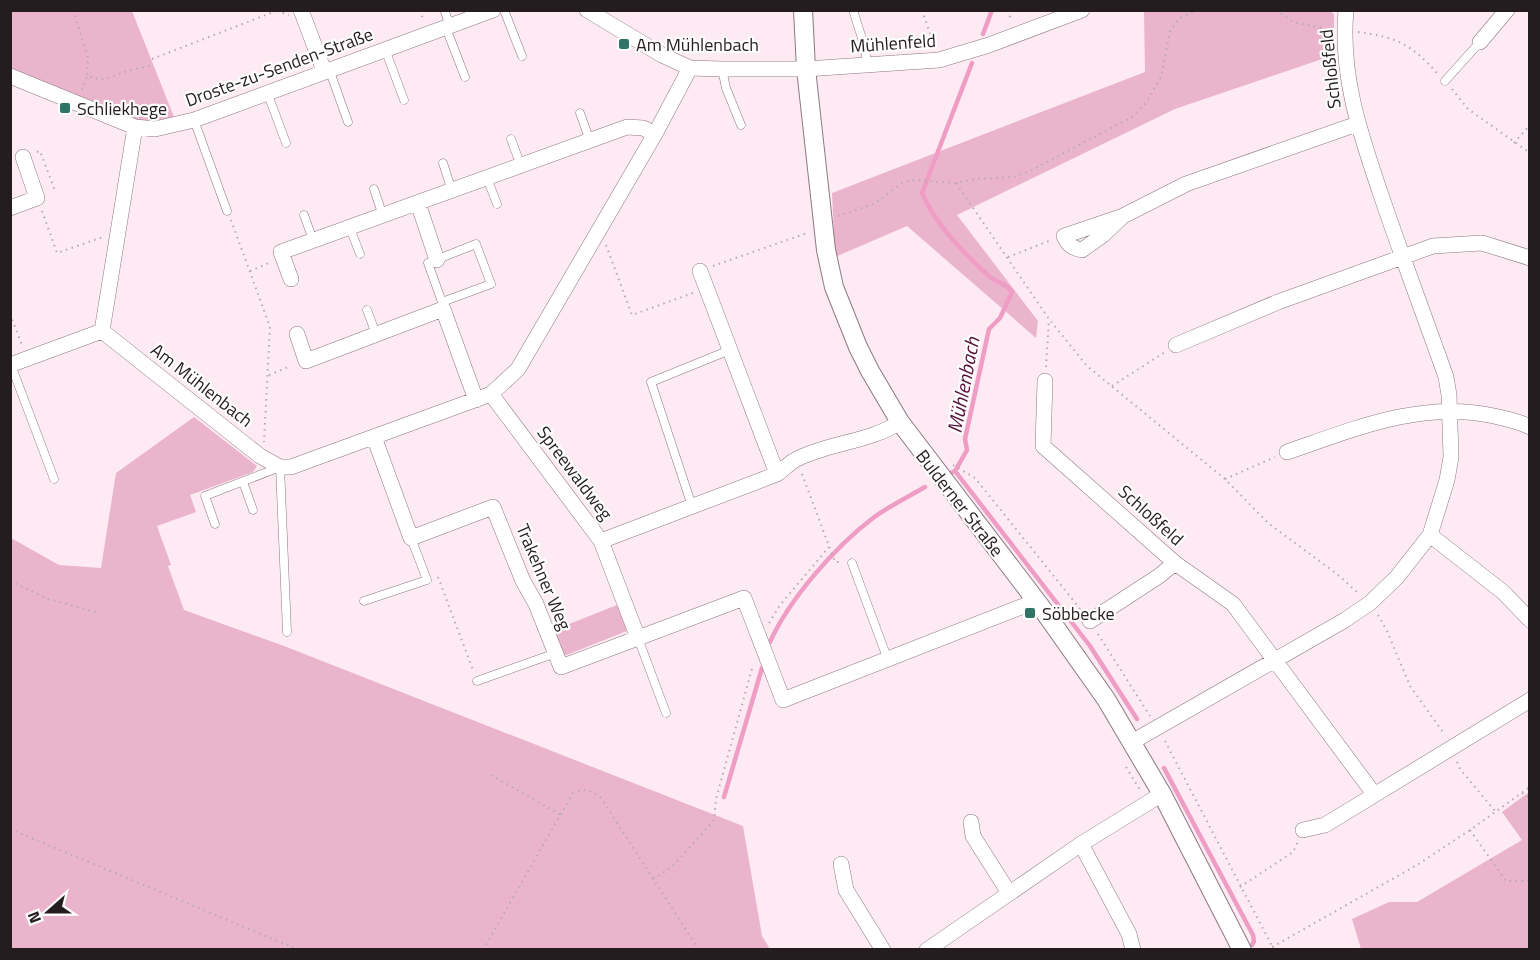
<svg xmlns="http://www.w3.org/2000/svg" width="1540" height="960" viewBox="0 0 1540 960" font-family="'Titillium Web',sans-serif">
  <rect width="100%" height="100%" fill="#fdeaf2"/>
  <!-- green -->
  <path fill="#ebb4cd" d="M1328,10l6,4v41l-159,54 -218,106 81,106 -2,17 -129,-112 -72,31 -3,-64 313,-121 -1,-61z
    M10,11h122l42,106 -35,7 -128,-53z
    M194,417l63,49 -4,6 -63,23 6,17 -39,14 14,39 -3,1 16,44 100,36 459,180 19,110 8,13h-759v-411l48,27 42,3 15,-95z
    M617,605l10,26 -63,25 -10,-26z
    M1529,792v157h-168l-9,-30 37,-17h28l105,-62 -20,-28z"/>
  <g fill="none" stroke-linecap="round" stroke-linejoin="round">
    <!-- stream -->
    <path stroke="#ef9dc4" stroke-width="4.5" d="M983,34l9,-24
      M955,471l135,175 47,73
      M951,473l4,-2 12,-21 -2,-11 24,-110 11,-11 12,-26c-5,-9 -16,-9 -23,-16 -26,-23 -53,-51 -67,-83l50,-130
      M770,642c20,-44 65,-95 103,-124 16,-12 35,-21 52,-31
      M1164,768l89,167 1,6 -2,4
      M724,797l38,-129"/>
    <defs>
      <path id="service" d="M504,10l18,46
        M853,10l12,38 2,17
        M445,12l5,14
        M446,28l19,49
        M385,49l19,51
        M329,69l19,53
        M722,69l4,19 15,37
        M1445,81l35,-39
        M267,92l19,51
        M580,113l10,28
        M194,120l33,91
        M511,139l10,27
        M443,163l9,28
        M487,178l10,26
        M374,189l9,27
        M304,215l9,25
        M350,228l10,26
        M442,302l-14,-39 48,-19 15,40 -49,18 1,6
        M367,310l9,24
        M11,365l43,114
        M243,482l10,28
        M692,506l-41,-124 79,-32
        M215,524l-10,-28 75,-29 7,165
        M852,563l36,97
        M364,601l63,-21 -16,-42
        M638,638l28,75
        M477,681l79,-28"/>
      <path id="minor" d="M301,10l23,61
        M587,10l75,45 28,13 32,1h84l133,-9 50,-15 93,-35
        M1480,42l27,-32
        M10,76l125,51 20,2 39,-9 299,-110
        M418,203l19,57
        M10,208l27,-10 -14,-41
        M1123,216l-20,19 -21,15c-10,-2 -14,-5 -18,-14l59,-20 63,-32 171,-60
        M700,271l77,203
        M291,279l-10,-27 346,-125 16,1 12,6
        M102,331l158,125 20,11h11l200,-73 27,-25 137,-235 35,-66
        M102,331l33,-204
        M297,334l9,27 137,-52 33,91
        M1176,345l102,-43 155,-56 49,-3 48,15
        M10,365l92,-34
        M1045,381l-2,65 132,117 58,41 141,190
        M491,394l110,147 176,-67c7,-5 14,-13 22,-16 31,-15 73,-17 101,-36
        M374,437l37,101 82,-31 30,74 13,23 25,63 183,-69 39,102 243,-95 8,-7
        M1287,452c67,-23 135,-52 207,-36 12,3 25,5 36,11
        M1430,535l73,57 27,28
        M601,541l37,97
        M1090,621l69,-45 16,-13
        M1132,742l213,-122 25,-17 27,-26 33,-42 17,-55 4,-23 -2,-62 -3,-18c-22,-62 -45,-123 -66,-185 -20,-59 -40,-117 -34,-182
        M971,822l2,14 36,57
        M1303,830l22,-5 205,-125
        M1081,844l48,90 4,16
        M841,864l5,26 37,60
        M927,950l154,-106 81,-50"/>
      <path id="tertiary" d="M803,10l3,59 20,181 8,37 24,60 12,24 30,51 141,185 65,92 56,95 80,156"/>
    </defs>
    <!-- service casing -->
    <use href="#service" stroke="#8c7780" stroke-width="9"/>
    <!-- minor casing -->
    <use href="#minor" stroke="#8c7780" stroke-width="16"/>
    <!-- tertiary casing -->
    <use href="#tertiary" stroke="#8c7780" stroke-width="20"/>
    <!-- path -->
    <path stroke="#b8a8af" stroke-width="2" stroke-dasharray="1.5 4.5" stroke-linecap="butt" d="M73,10l15,47 -1,19
      M420,10l3,9
      M922,10l12,35
      M1008,10l3,10
      M1276,10l17,12 39,8
      M277,11l12,4
      M1358,32c39,5 54,13 80,42
      M152,59l124,-48
      M1452,89l16,20 62,44
      M82,90l5,-14c21,6 19,2 38,-4 9,-3 19,-5 28,-7
      M1514,143l16,-18
      M37,152l3,-1 14,37 -4,2
      M956,183l93,136 38,47 138,113 43,44 69,51 21,19
      M42,211l15,42 46,-16
      M838,216l36,-12 28,-21 10,-3 44,3 19,-4 38,-2 15,-5 104,-55 14,-14 15,-26 9,-46 10,-13 17,-8
      M231,220l39,107 -6,115
      M606,245l26,70 61,-22
      M1008,257l41,-16
      M713,266l94,-33
      M250,271l19,-8
      M10,314l12,31
      M1046,367l3,-48
      M269,375l22,-9
      M1112,386l53,-34
      M953,465l22,13 106,132
      M802,474l33,88h6
      M1225,479l50,-22
      M438,577l35,93
      M10,581l38,18 48,13
      M1378,615l9,16 23,55 35,49
      M769,623l11,-18 49,-58
      M1098,634l52,82
      M1165,741l107,205
      M1457,762l3,7 35,42
      M1126,767l14,23
      M491,775l70,40
      M1522,793l8,5
      M10,829l289,121
      M1470,830l36,51h24
      M653,879l19,-12 42,-47 2,-21 37,-134
      M1240,887l53,-35 5,-10
      M483,950l90,-157c12,-5 18,-3 28,5l98,152
      M1267,950l150,-85 53,-35 60,-43"/>
    <!-- service -->
    <use href="#service" stroke="#fff" stroke-width="8"/>
    <!-- minor -->
    <use href="#minor" stroke="#fff" stroke-width="15"/>
    <!-- tertiary -->
    <use href="#tertiary" stroke="#fff" stroke-width="18"/>
  </g>
  <!-- markers -->
  <g fill="#2f7467" stroke="#fdfdfd" stroke-width="2">
    <rect x="618" y="38" width="12" height="12" rx="3"/>
    <rect x="59" y="102" width="12" height="12" rx="3"/>
    <rect x="1024" y="607" width="12" height="12" rx="3"/>
  </g>
  <g text-anchor="middle" dominant-baseline="central" stroke-width="4.5" stroke-linejoin="round" paint-order="stroke">
    <!-- street labels -->
    <g font-size="18" fill="#241c1f" stroke="#fdfdfd">
      <text transform="translate(893 43) rotate(-4)">Mühlenfeld</text>
      <text transform="translate(279 67) rotate(-20)">Droste-zu-Senden-Straße</text>
      <text transform="translate(1330 69) rotate(-96)">Schloßfeld</text>
      <text transform="translate(202 385) rotate(38)">Am Mühlenbach</text>
      <text transform="translate(575 473) rotate(53)">Spreewaldweg</text>
      <text transform="translate(960 503) rotate(52)">Bulderner Straße</text>
      <text transform="translate(1151 515) rotate(42)">Schloßfeld</text>
      <text transform="translate(544 577) rotate(67)">Trakehner Weg</text>
    </g>
    <!-- poi labels -->
    <g font-size="18" fill="#241c1f" stroke="#fdfdfd" text-anchor="start">
      <text x="636" y="44">Am Mühlenbach</text>
      <text x="77" y="108">Schliekhege</text>
      <text x="1042" y="613">Söbbecke</text>
    </g>
    <!-- water labels -->
    <g font-size="20" font-style="italic" fill="#540d37" stroke="#fdfdfd">
      <text transform="translate(963 385) rotate(-79)">Mühlenbach</text>
    </g>
  </g>
  <!-- border -->
  <rect width="1540" height="960" fill="none" stroke="#241c1f" stroke-width="24"/>
  <!-- north arrow -->
  <g transform="translate(48 912) rotate(249)" stroke="#fdfdfd" stroke-width="4.5" paint-order="stroke">
  <path d="M0-4.5L10 22L0 15L-10 22Z" fill="#241c1f"/>
  <text y="-9" font-size="16" font-weight="bold" text-anchor="middle" fill="#241c1f">N</text>
  </g>
</svg>
